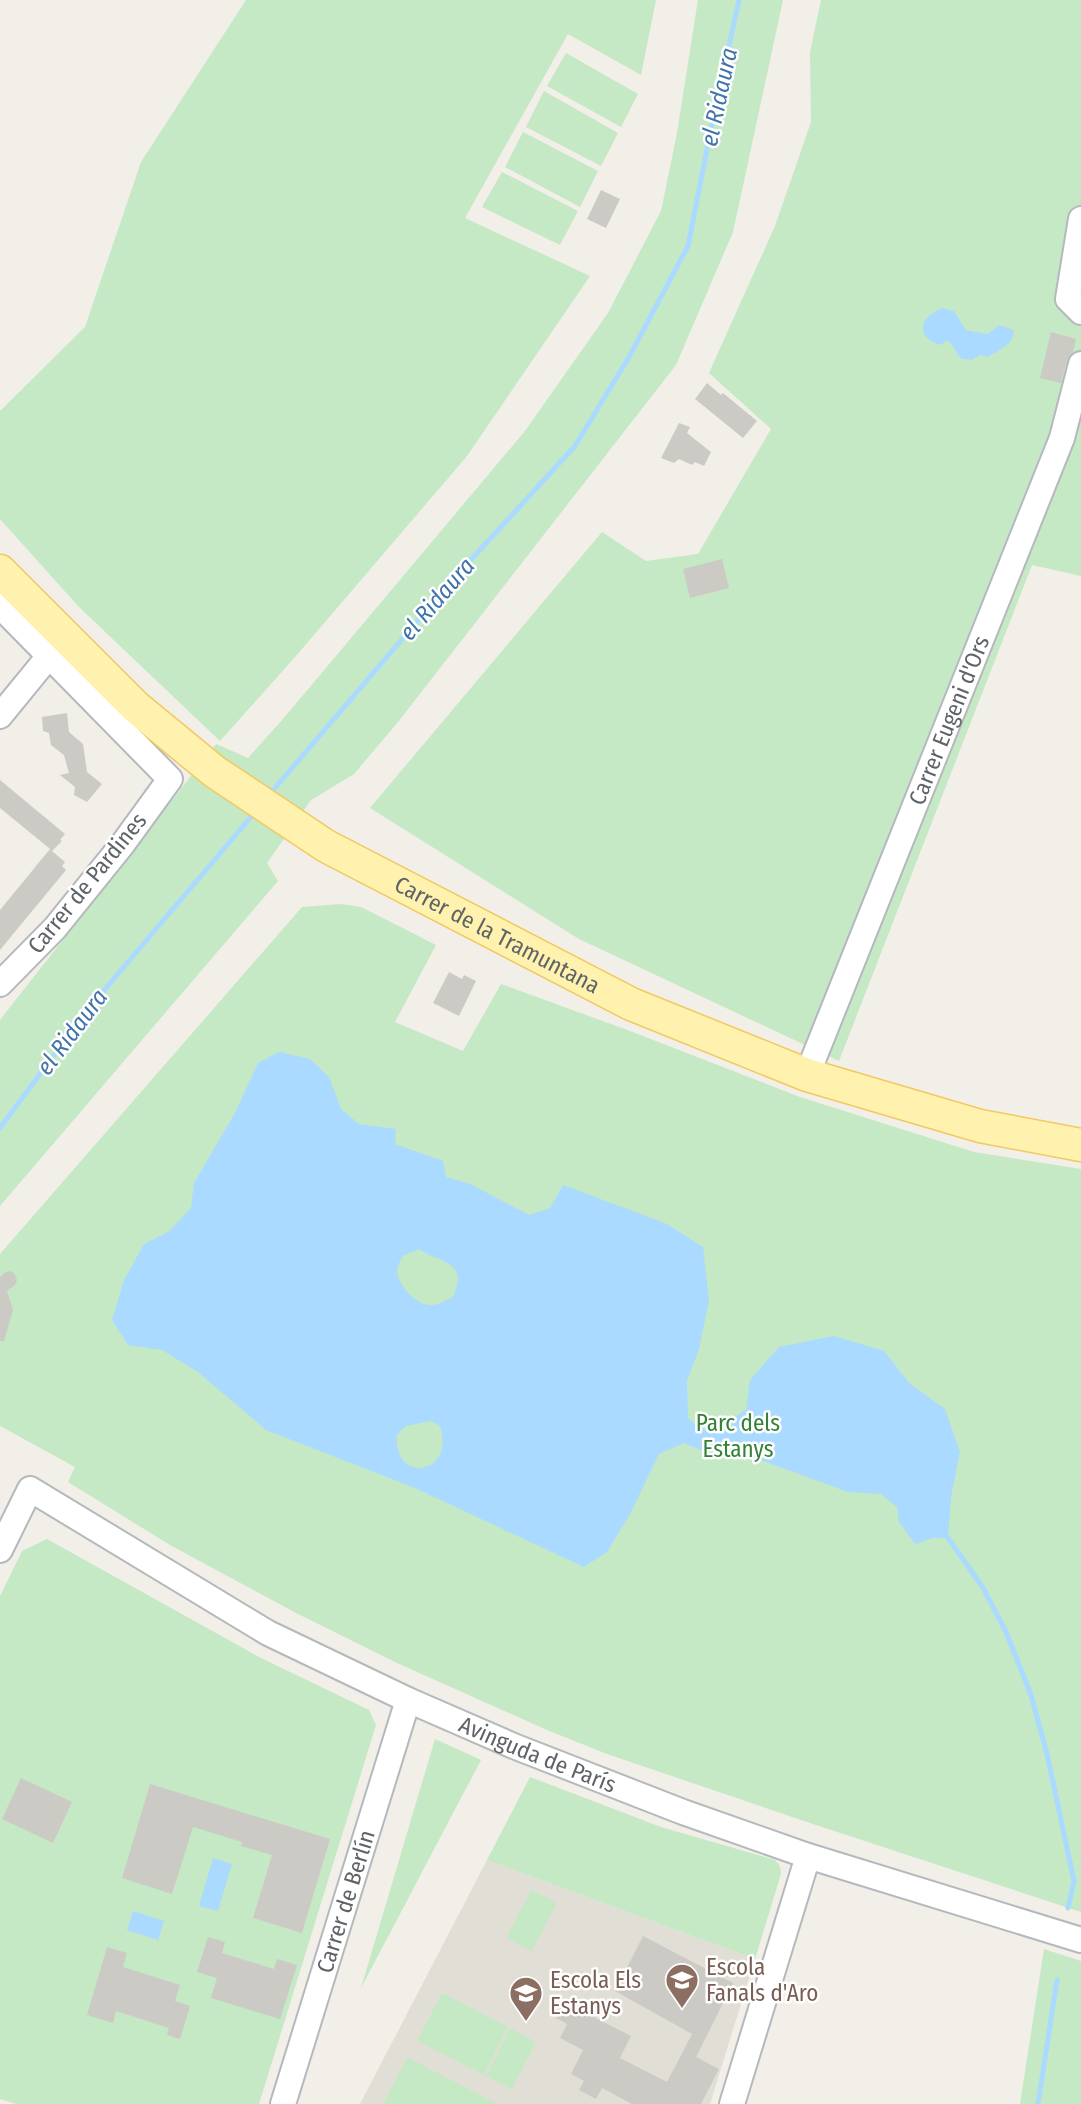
<svg xmlns="http://www.w3.org/2000/svg" width="1081" height="2104" viewBox="0 0 1081 2104" font-family="'Fira Sans Condensed',sans-serif">
  <rect width="100%" height="100%" fill="#f1efe8"/>
  <!-- education -->
  <path fill="#e1ded6" d="M487,1860l268,99 -45,145h-350z"/>
  <!-- green -->
  <path fill="#c5e8c5" d="M246,0h410l-15,75 -73,-41 -103,184 125,58 -123,180 -171,200 -76,85 -141,-134 -79,-88v-108l85,-84 56,-165z
    M698,0h85l-50,232 -57,133 -278,357 -44,52 -43,26 -44,63 11,18 -278,325v-186l216,-276 32,14 35,-39 242,-288 83,-118 53,-102 16,-78z
    M821,0h260v576l-49,-11 -193,496 -260,-122 -209,-131 232,-276 44,29 52,-7 73,-125 -62,-56 66,-147 36,-104 -1,-70z
    M566,53l72,41 -17,33 -74,-41z
    M544,91l74,42 -17,33 -75,-39z
    M523,132l75,39 -18,36 -75,-40z
    M502,172l76,39 -18,34 -78,-38z
    M341,904l20,3 75,38 -41,77 68,29 38,-67 129,47 170,66 174,55 107,17v743l-265,-87 -209,-71 -60,-24 -150,-67 -101,-50 -126,-68 -102,-63 7,-15 -75,-41v-172l302,-347z
    M47,1539l214,119 108,52 7,15 -117,379h-243l-16,-5v-503l22,-45z
    M435,1739l46,21 -120,228z
    M530,1777l131,50 114,33 5,6 1,8 -26,85 -268,-99z
    M531,1890l26,13 -25,48 -26,-13z
    M1044,1949l37,12v143h-61z
    M442,1993l66,34 -24,48 -67,-34z
    M510,2028l26,14 -24,47 -26,-13z
    M407,2057l90,47h-114z"/>
  <!-- water -->
  <path fill="#aadaff" fill-rule="evenodd" d="M942,308l12,3 12,19 21,4 13,-9 13,5c3,14 -15,20 -25,27l-8,-2 -9,5 -11,-2 -10,-16 -4,-1 -6,4c-11,-3 -24,-14 -13,-27 3,-4 10,-7 15,-10z
    M279,1052l31,7 19,18 12,32 18,15 37,5 -1,15 48,17 3,16 24,7 59,31 21,-7 13,-23 104,39 36,23 6,53 -10,49 -12,32 1,37 12,11 18,-2 28,-17 4,-30 29,-33 55,-11 50,15 26,33 35,25 15,43 -9,45 -3,41h-15l-18,6 -16,-22 -2,-15 -16,-13 -33,-2 -93,-34 -43,-3 -28,-12 -25,11 -29,60 -23,38 -23,15 -169,-79 -149,-58 -68,-58 -36,-22 -34,-5 -16,-25 12,-40 20,-36 24,-12 23,-24 3,-25 41,-70 23,-50zM419,1249c20,14 51,12 34,48 -7,3 -14,8 -21,8 -15,1 -33,-18 -35,-33 0,-6 3,-11 6,-16zM431,1421l9,5c16,50 -47,58 -43,9l9,-9z
    M213,1858l19,6 -14,47 -19,-5z
    M133,1911l31,10 -6,19 -31,-10z"/>
  <g fill="none" stroke-linecap="round" stroke-linejoin="round">
    <!-- stream -->
    <path stroke="#aadaff" stroke-width="5" d="M269,795l187,-219 119,-130 54,-89 59,-111 25,-127 26,-119
      M0,1128l89,-120 167,-197
      M948,1538l34,48 24,46 25,63 16,59 27,127 -6,27
      M1038,2104l19,-124"/>
  </g>
  <!-- building -->
  <path fill="#cccac5" d="M601,190l19,9 -14,29 -19,-9z
    M1051,332l25,7 -3,13 -6,8 -6,23 -21,-5z
    M707,383l14,12 2,-2 34,28 -14,17 -48,-39z
    M679,423l11,4 -3,6 24,19 -7,14 -9,-4 -3,3 -13,-6 -5,4 -13,-5z
    M722,559l7,29 -39,10 -7,-29z
    M67,713l2,19 14,12 4,28 15,12 -15,18 -13,-7 1,-8 -15,-12 9,-2 -5,-18 -13,-10 -2,-12 -6,-2 -1,-14z
    M0,780l65,54 -5,6 2,1 -10,10 13,11 -3,4 4,4 -66,80v-40l50,-61 -50,-41z
    M449,972l13,7 2,-4 12,6 -17,35 -26,-13z
    M9,1271l5,2 3,7 -2,5 -8,6 6,19 -9,31h-4v-66l1,2 3,-4z
    M21,1778l51,24 -19,41 -51,-24z
    M150,1784l180,55 -28,94 -49,-15 19,-63 -31,-9 1,-4 -49,-15 -21,67 -50,-16z
    M643,1936l90,47 -37,74 23,12 -18,35h-69l-30,-16 -6,11 -17,-9 5,-9 -13,-7 12,-24 -23,-12 7,-14 -11,-6 8,-16 67,34 -11,22 47,24 25,-48 -77,-43z
    M208,1937l17,5 -3,11 52,16 3,-10 20,6 -17,54 -69,-21 6,-20 -20,-6z
    M107,1947l20,6 -4,14 57,18 -5,16 15,5 -10,33 -13,-4 2,-7 -53,-17 -3,12 -26,-8z"/>
  <g fill="none" stroke-linecap="round" stroke-linejoin="round">
    <defs>
      <g id="minor">
        <path d="M1081,219l-13,80 13,13"/>
        <path d="M0,606l170,173 -48,66 -67,83 -55,56"/>
        <path d="M0,716l49,-60"/>
        <path id="s1" d="M807,1075l255,-637 19,-74"/>
        <path id="s2" d="M0,1550l30,-61 238,144 140,67 108,47 167,65 125,44 273,84"/>
        <path id="s3" d="M283,2104l125,-404"/>
        <path d="M732,2104l76,-248"/>
      </g>
      <g id="major">
        <path id="s4" d="M0,571l136,136 79,65 111,74 305,158 176,71 173,51 101,19"/>
      </g>
    </defs>
    <!-- minor casing -->
    <use href="#minor" stroke="#b5b8bc" stroke-width="28"/>
    <!-- major casing -->
    <use href="#major" stroke="#f2c960" stroke-width="35"/>
    <!-- minor -->
    <use href="#minor" stroke="#fff" stroke-width="24"/>
    <!-- major -->
    <use href="#major" stroke="#fff2af" stroke-width="32"/>
  </g>
  <!-- icons -->
  <defs>
    <symbol id="school-pin" viewBox="-11 -11 22 30"><path d="M0 17L-7.5 6A9.5 9.5 0 1 1 7.5 6Z" fill="#8d6e63" stroke="#fff"/><path d="M0-5L7-2L0 1L-7-2ZM-4 1L0 2.5L4 1V4Q0 6-4 4Z" fill="#fff"/></symbol>
  </defs>
  <g fill-rule="evenodd">
    <use href="#school-pin" x="663" y="1961" width="38" height="52"/>
    <use href="#school-pin" x="507" y="1974" width="38" height="52"/>
  </g>
  <g text-anchor="middle" dominant-baseline="central" stroke-width="5" stroke-linejoin="round" paint-order="stroke">
    <!-- street labels -->
    <g font-size="23" fill="#5f6368" stroke="#fff">
      <text stroke="none"><textPath href="#s1" startOffset="382">Carrer Eugeni d'Ors</textPath></text>
      <text transform="translate(87 883) rotate(-51)">Carrer de Pardines</text>
      <text stroke="none"><textPath href="#s4" startOffset="621">Carrer de la Tramuntana</textPath></text>
      <text stroke="none"><textPath href="#s2" startOffset="642">Avinguda de París</textPath></text>
      <text stroke="none"><textPath href="#s3" startOffset="212">Carrer de Berlín</textPath></text>
    </g>
    <!-- park labels -->
    <g font-size="23" fill="#348238" stroke="#fff">
      <text x="738" y="1423">Parc dels<tspan x="738" dy="26">Estanys</tspan></text>
    </g>
    <!-- education labels -->
    <g font-size="23" fill="#785e54" stroke="#fff" text-anchor="start">
      <text x="706" y="1967">Escola<tspan x="706" dy="26">Fanals d'Aro</tspan></text>
      <text x="550" y="1980">Escola Els<tspan x="550" dy="26">Estanys</tspan></text>
    </g>
    <!-- water labels -->
    <g font-size="24" font-style="italic" fill="#4174aa" stroke="#fff">
      <text transform="translate(719 97) rotate(-78)">el Ridaura</text>
      <text transform="translate(437 599) rotate(-49)">el Ridaura</text>
      <text transform="translate(72 1032) rotate(-53)">el Ridaura</text>
    </g>
  </g>
</svg>
